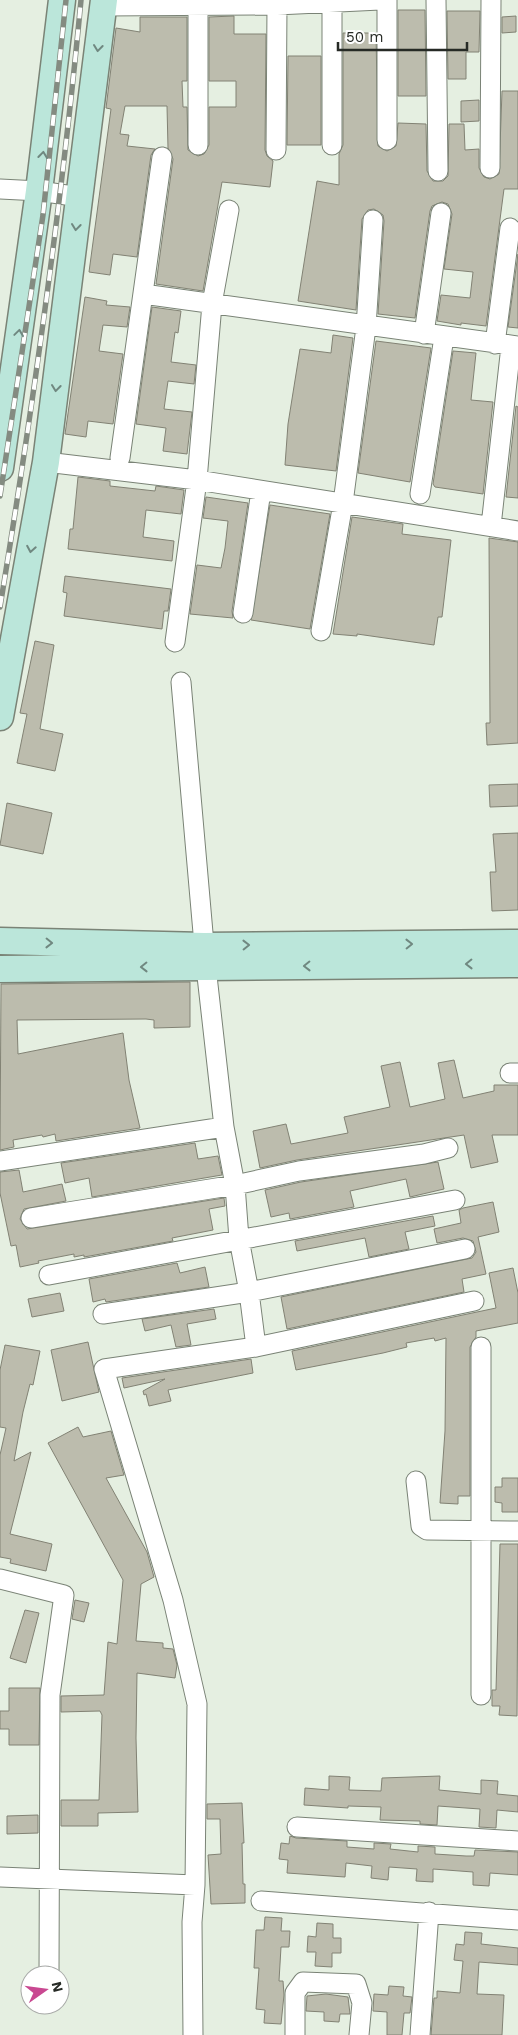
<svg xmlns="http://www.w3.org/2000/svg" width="518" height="2035" viewBox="0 0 518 2035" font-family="'Work Sans',sans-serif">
  <rect width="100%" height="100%" fill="#e5efe1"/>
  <!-- building -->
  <path fill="#bcbcad" stroke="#828274" d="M398,10h27l1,86h-28z
    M447,11h33l-1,41h-13v27h-18z
    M234,16v18h32l-1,116 2,6 6,5 -3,26 -48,-5 -19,109 -47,-7 17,-125 -5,-11 -1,-42h-42l-5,28 9,1 -2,11 28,3 -4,6 -14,102 -24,-3 -3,21 -21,-3 22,-163 -5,-1 10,-80 24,4v-15h47v64h-5l1,26h4l1,43 10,6 6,-2 5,-9v-38h27v-26h-27v-64z
    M516,16v16l-14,1v-16z
    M343,33h33l2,113 9,5 9,-5 2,-23 28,1 1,47 6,10h10l5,-5 1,-52h15l1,26 14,-1v19l5,9 6,2 9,-5 3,-83h16v98h-14l-18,137 -25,-3v2l-24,-4 4,-26 29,3 3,-26 -29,-3 8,-55 -4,-10 -6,-2 -10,4 -2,5 -15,107 -37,-4 6,-93 -1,-6 -9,-6 -6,1 -6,9 -6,91 -58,-9 19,-120 22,4v-31l4,-9z
    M288,56h33v89h-34z
    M479,100v21l-18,1v-21z
    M518,254v74l-10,-1z
    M85,297l22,4 -1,4 24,2 -3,20 -24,-2 -4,26 24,3 -10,70 -25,-3 -2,16 -21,-3z
    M152,307l29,4 -3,22 -3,-1 -4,30 25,3 -2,19 -26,-3 -4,28 28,3 -5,42 -24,-3 3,-23 -30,-4z
    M333,335l20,3 -17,133 -51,-6 3,-41 12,-75 31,4z
    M376,341l55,7 -21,134 -52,-9z
    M453,351l23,2 -5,47 22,2 -10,92 -48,-7 -2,-3z
    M516,406l2,1v91l-12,-1z
    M78,477l32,4v5l45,5 1,-5 28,4 -3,24 -35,-4 -3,27 31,4 -2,20 -104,-12 2,-20h3z
    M206,497l42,6 -16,108 1,7 -43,-4 7,-49 24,3 4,-20 3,-27 -25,-3z
    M270,505l60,9 -20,115 -59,-9z
    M352,517l51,7 -1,10 49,6 -9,77h-4l-4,28 -77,-11v2l-24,-2z
    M489,538l29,4v201l-31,2 -1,-22h4z
    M65,576l106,13 -3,22h-4l-2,18 -98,-13 3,-23 -4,-1z
    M35,641l19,4 -14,84 23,5 -8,37 -38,-8 10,-49 -7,-1z
    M518,784v22l-28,1 -1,-22z
    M7,803l45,10 -9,41 -43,-9z
    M518,833v77l-26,1 -2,-39h6l-3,-38z
    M190,982v45l-36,1v-8l-8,-1 -129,1 1,34 105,-21 6,47 11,48 -84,13 -1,-7 -12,3 -1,-2 -29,5 1,7 -14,3 1,-166z
    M454,1060l9,38 31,-7v-6h24v50h-26l6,27 -27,6 -7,-33 -167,25 -37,8 -7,-37 33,-7 5,20 57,-11 -4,-16 46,-10 -9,-41 19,-4 10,45 35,-8 -7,-36z
    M195,1143l3,16 20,-3 4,19 -130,22 -3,-19 -24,5 -4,-20z
    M438,1162l6,27 -34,8 -4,-18 -56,12 4,16 -64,12 -1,-6 -18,4 -6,-27 36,-8z
    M19,1170l4,22 39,-8 4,17 -42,8 -4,10 7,10 197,-31 1,8 -16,3 4,21 -41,8 1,3 -89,16v-2l-10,2v-3l-36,7 1,2 -19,4 -4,-22 -5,1 -11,-53v-21z
    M493,1202l6,30 -21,5 8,37 -24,5 2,13 -177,37 -6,-32 191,-39 4,-6 -3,-11 -10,-3 -26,5 -3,-14 27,-6 -2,-13 4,-2z
    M433,1216l2,10 -30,6 4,17 -40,8 -4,-19 -68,13 -2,-10z
    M177,1263l3,10 25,-6 4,20 -103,15 -1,-3 -12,3 -4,-23z
    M513,1268l5,25v30l-42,8v6l-6,10v149h-12v8l-18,-1 5,-72 1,-93 -11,3 -1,-3 -28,5 1,4 -24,6 -87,17 -4,-19 204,-43 -7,-35z
    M60,1293l4,18 -32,6 -4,-18z
    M214,1309l2,10 -29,5 4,21 -15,2 -5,-22 -26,6 -3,-12z
    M88,1342l11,50 -37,9 -11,-51z
    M5,1345l35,6 -7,34 -3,-1 -7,28 -9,49 17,-9 -21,82 42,10 -6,27 -36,-8 1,-4 -11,-2v-102l6,-27 -6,-1v-57z
    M251,1359l2,14 -85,17 3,11 -22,5 -3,-12 -2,1 -1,-4 22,-12 -41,9 -2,-10z
    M78,1427l5,10 28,-6 13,44 -18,3 41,74 7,25 -13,7 -5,57 27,2v5l10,1 4,16 -2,13 -38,-5 -1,65 2,74 -40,1v13h-37v-26h38l3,-85 -2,-4 -39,1v-16l43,-1 4,-53 9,2 6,-64 -75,-137z
    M502,1478h16v34h-16v-9l-7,-1v-15h7z
    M500,1544h18l-1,172 -18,-1 1,-9h-8v-16h4z
    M75,1600l14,3 -5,19 -12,-3z
    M25,1610l14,3 -13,50 -16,-5z
    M9,1688h31l-1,57h-30v-16h-9v-18h9z
    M329,1776l21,1 -1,13 32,1 1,-13 58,-2 -1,14 42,4v-14l17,1 -1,13 21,2v16l-21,-2 -1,18 -17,-1 1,-18 -42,-3 -1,19 -17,-1v-3l-40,-1 1,-13 -33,-1v2l-44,-3 1,-17 24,2z
    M242,1803l2,40h-2l1,41h2v19l-34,1 -3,-49 13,-1 -1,-35h-13v-15z
    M38,1815v18l-31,1v-18z
    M290,1836l6,2 51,3v6l27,2v-6l17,1 -1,5 28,3v-6l17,1v7l31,2h8l1,-6 43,2v23l-28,-2 -1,13 -16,-1v-13l-40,-3v13l-17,-1 1,-12 -28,-2 -1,13 -17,-2 1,-12 -26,-3 -1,14 -58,-4 1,-13 -9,-1 2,-16 8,1z
    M265,1917l17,1 -1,13h9l-1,16h-8l-2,34h4l1,14 -3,29 -17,-1 1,-13 -9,-1 3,-41h-5l2,-38h8z
    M317,1923l16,1v14h8v15h-9v14l-17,-1 1,-14h-9l1,-16 8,1z
    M465,1932l17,1 -1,11 37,4v17l-39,-3 -2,32 27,1 -2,40h-71l3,-37h3v-7l23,2 3,-32 -9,-1 2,-16 8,1z
    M389,1986l15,1 -1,9 9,1 -2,16h-6l-2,22h-15v-23l-14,-1 1,-17 14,1z
    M326,1994l22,3 2,17h-10l-1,8 -15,-1v-9l-18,-1 1,-15z"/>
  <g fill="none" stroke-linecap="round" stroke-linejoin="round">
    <defs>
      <path id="street" d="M436,0l2,171
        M332,2v143
        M198,5v140
        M104,6l173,-1 103,-5
        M387,140v-140
        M276,150l1,-145
        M490,168l1,-168
        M0,189l39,2 41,6
        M143,294l375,52
        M424,334l17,-121
        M495,344l15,-116
        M120,458l42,-301
        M46,462l151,18 321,51
        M420,494l24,-157
        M491,526l20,-180
        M243,613l18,-122
        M321,631l22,-128 23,-176 7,-107
        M175,642l22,-162 15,-176 17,-94
        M510,1073h8
        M0,1161l224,-34
        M31,1218l204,-33 64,-14 125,-17 24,-6
        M465,1249l-216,43 7,55 218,-46
        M49,1275l406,-75
        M103,1314l146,-22 -10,-53 -4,-54 -11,-58 -18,-160 -25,-285
        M416,1481l5,45 6,4 91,1
        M0,1579l64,16 -14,100 -1,280
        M481,1695v-348
        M297,1827l221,14
        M0,1877l195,8
        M261,1901l257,19
        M193,2035l-1,-113 3,-37 2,-181 -24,-104 -69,-231 152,-22
        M295,2035v-42l8,-11 53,2 6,19 -3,32
        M420,2035l9,-123"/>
      <path id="secondary" d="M0,468l39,-277 23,-191
        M0,717l46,-255 58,-462
        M0,941l204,5 314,-3
        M0,969l518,-5"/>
    </defs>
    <!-- street casing -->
    <use href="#street" stroke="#7a8376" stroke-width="21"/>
    <!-- secondary casing -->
    <use href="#secondary" stroke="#7a8376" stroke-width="29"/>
    <!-- street -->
    <use href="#street" stroke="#fff" stroke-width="19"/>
    <!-- secondary -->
    <use href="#secondary" stroke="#bbe6da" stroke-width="26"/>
    <defs>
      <path id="rail" d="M0,496l43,-281 23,-215
        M0,607c33,-201 62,-404 81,-607"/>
    </defs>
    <!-- rail casing -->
    <use href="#rail" stroke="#848b81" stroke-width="5.5"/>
    <!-- rail -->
    <use href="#rail" stroke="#fff" stroke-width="4" stroke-dasharray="11" stroke-linecap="butt"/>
  </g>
  <!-- one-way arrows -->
  <defs><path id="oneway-chevron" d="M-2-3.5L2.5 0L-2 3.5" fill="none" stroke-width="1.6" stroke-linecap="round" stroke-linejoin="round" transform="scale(1.25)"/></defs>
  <g stroke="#708880">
    <use href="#oneway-chevron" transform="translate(98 48) rotate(97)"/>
    <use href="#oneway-chevron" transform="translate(43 155) rotate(-83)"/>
    <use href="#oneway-chevron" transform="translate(76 227) rotate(97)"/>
    <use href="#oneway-chevron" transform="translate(19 333) rotate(-82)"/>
    <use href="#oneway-chevron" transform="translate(56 388) rotate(97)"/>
    <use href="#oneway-chevron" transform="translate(31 549) rotate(100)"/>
    <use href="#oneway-chevron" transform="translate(49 943) rotate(1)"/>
    <use href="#oneway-chevron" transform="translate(409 944) rotate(-1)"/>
    <use href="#oneway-chevron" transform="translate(246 945) rotate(-1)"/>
    <use href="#oneway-chevron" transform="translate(469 964) rotate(179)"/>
    <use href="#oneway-chevron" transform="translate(307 966) rotate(179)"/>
    <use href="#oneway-chevron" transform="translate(144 967) rotate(179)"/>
  </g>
  <!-- north arrow -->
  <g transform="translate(45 1990) rotate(76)"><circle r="24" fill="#ffffff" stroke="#a8aaa8"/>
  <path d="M0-4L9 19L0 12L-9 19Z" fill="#c94891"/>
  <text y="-8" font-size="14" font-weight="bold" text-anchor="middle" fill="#262a25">N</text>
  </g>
  <!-- scale -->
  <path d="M338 42v8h129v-8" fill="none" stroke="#262a25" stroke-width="2.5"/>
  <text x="346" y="42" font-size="15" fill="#262a25" stroke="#ffffff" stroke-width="4" paint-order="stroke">50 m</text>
</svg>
